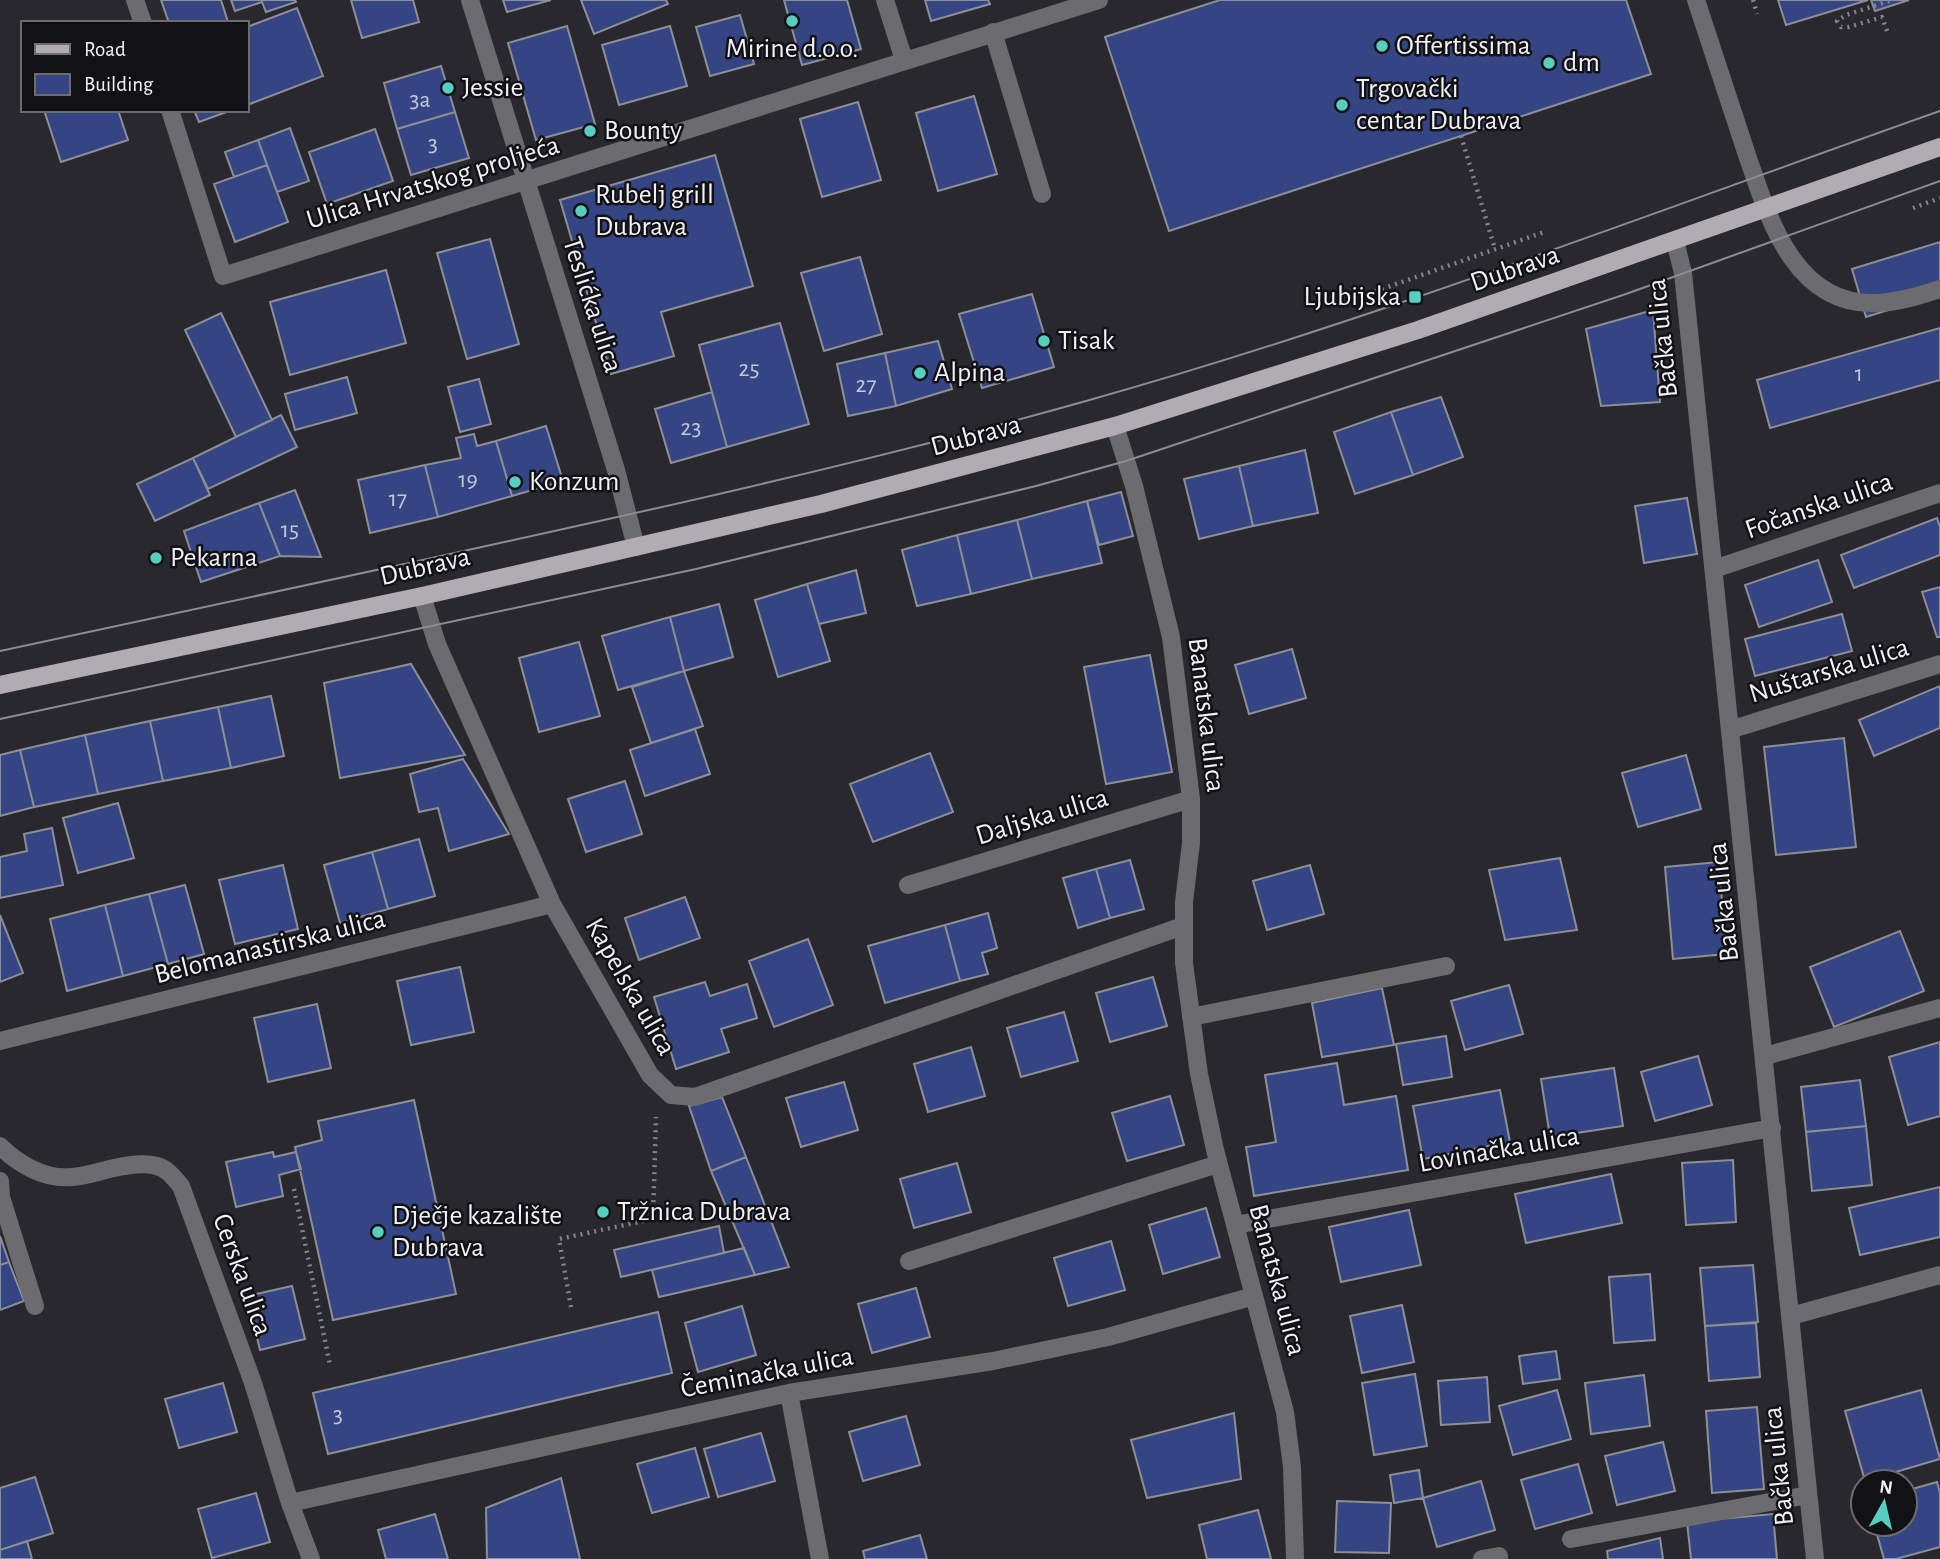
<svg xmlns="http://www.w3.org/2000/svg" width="1940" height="1559" viewBox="0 0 1940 1559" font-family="'Alegreya Sans',sans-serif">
  <rect width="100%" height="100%" fill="#29282e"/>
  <!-- building -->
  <path fill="#354583" stroke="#8d8f96" stroke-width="2" d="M161,0h60l7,22 -59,1z
    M231,0h64l1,2 -30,10 -4,-10 -27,9z
    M351,0h62l6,22 -57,16z
    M503,0h48l-44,12z
    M581,0h85l2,4 -74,30z
    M784,0h63l14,49 -59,16z
    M925,0h63l2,4 -59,17z
    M1220,0h406l25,74 -482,157 -64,-194z
    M1778,0h90l-82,25z
    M1871,0h38l-34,11z
    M297,8l26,68 -76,29v-78z
    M740,15l14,49 -44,12 -14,-49z
    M567,26l28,98 -59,16 -28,-97z
    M670,26l17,60 -68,19 -17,-60z
    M441,66l14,46 -58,17 -13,-46z
    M974,96l23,78 -59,17 -22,-78z
    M858,102l23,78 -59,17 -22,-78z
    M44,110h74l10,30 -67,22z
    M194,110h38l-33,12z
    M455,112l14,46 -58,17 -14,-46z
    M290,128l19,53 -32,11 -19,-52z
    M375,129l18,52 -66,23 -18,-52z
    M258,140l9,25 -33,12 -9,-25z
    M715,155l38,131 -92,26 13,44 -63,18 -51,-174z
    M267,165l21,57 -53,20 -21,-58z
    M490,239l29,105 -52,15 -30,-106z
    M1940,242v52l-74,23 -14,-48z
    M860,257l22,77 -58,17 -23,-78z
    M386,270l20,73 -116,32 -20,-73z
    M1032,294l22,73 -72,21 -23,-74z
    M1653,310l7,92 -59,4 -15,-77z
    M221,313l51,107 -36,17 -51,-107z
    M780,323l29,101 -82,23 -28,-102z
    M1940,328v52l-170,48 -13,-48z
    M938,341l14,48 -56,17 -11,-53z
    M885,353l11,53 -48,10 -11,-52z
    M347,377l10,36 -62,17 -10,-36z
    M479,379l12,45 -31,8 -12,-45z
    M712,392l15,55 -56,16 -16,-54z
    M1441,397l22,60 -50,18 -22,-63z
    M1391,412l22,63 -58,19 -21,-62z
    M281,415l16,32 -89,42 -15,-31z
    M546,426l17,55 -51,15 -16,-55z
    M474,434l3,12 19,-5 16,55 -74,21 -13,-52 36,-7 -5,-20z
    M1305,450l13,63 -65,13 -14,-60z
    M193,458l17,37 -55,26 -18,-37z
    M425,465l13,52 -68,16 -12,-53z
    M1239,466l14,60 -54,13 -15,-60z
    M295,490l26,67 -41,-1 -21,-53z
    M1121,492l12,44 -34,9 -12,-44z
    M1687,498l10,56 -53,9 -9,-57z
    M1087,501l15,62 -70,16 -15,-59z
    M259,503l21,53 -79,26 -17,-51z
    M1937,518l3,9v28l-86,33 -13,-33z
    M1017,520l15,59 -61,15 -14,-59z
    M957,535l14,59 -54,12 -15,-56z
    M1818,560l14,42 -73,25 -14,-42z
    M856,570l10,43 -47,11 -12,-40z
    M807,584l23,77 -52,16 -23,-77z
    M1940,587v50h-3l-15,-45z
    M719,604l14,53 -49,14 -14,-54z
    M1842,614l10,37 -97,25 -10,-37z
    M670,617l14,54 -66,19 -16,-54z
    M579,642l21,74 -61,16 -20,-74z
    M1292,649l14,49 -57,16 -14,-49z
    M1150,655l22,117 -66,12 -22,-117z
    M411,664l54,91 -125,23 -16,-95z
    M684,671l19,55 -52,17 -19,-56z
    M1940,686v42l-66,28 -15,-36z
    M271,696l13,60 -53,12 -13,-61z
    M218,707l13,61 -68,13 -13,-60z
    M150,721l13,60 -65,13 -13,-59z
    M695,729l15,45 -65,22 -15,-46z
    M85,735l13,59 -64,13 -14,-57z
    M1844,738l12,109 -80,8 -12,-108z
    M20,750l14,57 -34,9v-61z
    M930,753l23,59 -80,30 -23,-58z
    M1686,755l15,54 -63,18 -16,-54z
    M463,759l46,75 -60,17 -11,-43 -19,4 -9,-38z
    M625,781l17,53 -56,18 -18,-53z
    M118,803l16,55 -56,15 -15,-55z
    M52,828l11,57 -63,13v-41l27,-6 -3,-17z
    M419,839l16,57 -47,13 -16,-57z
    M372,852l16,57 -48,14 -16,-58z
    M1560,858l17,72 -72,10 -16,-70z
    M1130,860l14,49 -34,9 -14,-49z
    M1719,862l7,92 -53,5 -8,-92z
    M283,865l15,64 -63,15 -16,-64z
    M1310,865l14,49 -57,16 -14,-49z
    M1096,869l14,49 -32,10 -15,-50z
    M185,885l19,69 -36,10 -19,-70z
    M149,894l19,70 -45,12 -18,-71z
    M685,897l15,41 -61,22 -14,-42z
    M105,905l18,71 -56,15 -17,-72z
    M988,913l9,35 -15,5 6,21 -28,7 -15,-56z
    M0,915l23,58 -23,9z
    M945,925l15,56 -75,22 -17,-57z
    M1900,931l24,60 -90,36 -24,-60z
    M808,939l25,66 -59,22 -25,-66z
    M460,967l14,65 -63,13 -14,-64z
    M1153,977l14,49 -57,16 -14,-49z
    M705,982l5,14 37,-12 10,34 -36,11 8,23 -53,17 -22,-72z
    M1509,985l14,49 -58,16 -14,-49z
    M1382,988l12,57 -72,12 -10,-54z
    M317,1004l14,64 -63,14 -14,-64z
    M1064,1012l14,49 -57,16 -14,-49z
    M1446,1036l6,41 -49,8 -7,-41z
    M1940,1042v74l-32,9 -19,-68z
    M971,1047l14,49 -57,16 -14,-48z
    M1698,1056l14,49 -57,16 -14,-49z
    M1337,1063l7,42 52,-9 12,74 -154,26 -8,-49 30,-5 -11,-67z
    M1614,1068l9,58 -73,11 -9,-58z
    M1860,1080l6,46 -60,6 -5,-45z
    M844,1082l14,48 -57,17 -15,-49z
    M1500,1090l10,52 -87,17 -10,-53z
    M1170,1096l14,49 -57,16 -15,-48z
    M722,1097l24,60 -35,14 -22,-65z
    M414,1100l42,194 -123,26 -38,-173 27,-7 -4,-19z
    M1866,1126l6,59 -60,6 -6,-59z
    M273,1152l1,5 22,-5 5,17 -22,6 4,21 -47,11 -10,-45z
    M746,1157l43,110 -34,8 -44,-104z
    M1733,1160l3,62 -50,3 -4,-62z
    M957,1163l14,49 -57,16 -14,-49z
    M1611,1174l11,49 -96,20 -11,-49z
    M1940,1187v50l-80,18 -11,-47z
    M1206,1208l14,49 -57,17 -14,-49z
    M1409,1210l12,55 -80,17 -12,-55z
    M719,1226l5,27 -103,24 -7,-27z
    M0,1236l9,26 -9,3z
    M1111,1241l14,49 -57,16 -14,-48z
    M744,1248l11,27 -96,22 -7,-27z
    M9,1262l15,39 -24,9v-45z
    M1753,1265l5,57 -53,4 -5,-58z
    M1650,1274l5,66 -41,3 -5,-66z
    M292,1286l13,53 -45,11 -13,-54z
    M916,1288l14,49 -58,16 -14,-49z
    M1402,1305l12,57 -52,11 -12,-57z
    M742,1306l14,49 -58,17 -13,-49z
    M658,1312l14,61 -344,81 -15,-61z
    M1756,1323l4,54 -51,4 -4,-55z
    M1556,1351l4,28 -37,5 -4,-28z
    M1415,1374l12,72 -53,9 -12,-72z
    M1644,1375l6,51 -59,8 -6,-51z
    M1487,1377l3,45 -49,3 -3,-44z
    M223,1383l14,49 -58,16 -14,-49z
    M1557,1390l14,49 -58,16 -14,-49z
    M1921,1390l19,69 -75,22 -20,-70z
    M1757,1407l7,82 -52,4 -6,-82z
    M1234,1413l7,66 -94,19 -16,-58z
    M906,1416l14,49 -57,16 -14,-49z
    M761,1433l14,48 -57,16 -14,-48z
    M1663,1442l12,49 -58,14 -12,-49z
    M695,1448l14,49 -57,16 -15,-49z
    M1578,1464l14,49 -57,16 -14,-49z
    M1419,1470l4,28 -29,5 -4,-28z
    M35,1477l18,56 -53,17v-62z
    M561,1478l19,81h-93l-1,-51z
    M1481,1481l14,49 -58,17 -14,-49z
    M1937,1482l3,11v54l-44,12h-12l-10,-35h31v-33z
    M256,1493l14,49 -58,16 -14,-49z
    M1337,1501l54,2 -2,50 -54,-1z
    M1258,1510l13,49h-64l-8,-34z
    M435,1514l13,45h-62l-8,-29z
    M1773,1514l4,45h-86l-4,-37z
    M920,1535l7,24h-62l-2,-8z
    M1660,1538l3,21h-55l-1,-8z
    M27,1541l5,18h-32v-9z"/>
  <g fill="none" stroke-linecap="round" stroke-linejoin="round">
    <!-- path -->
    <path stroke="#848489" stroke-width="4.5" stroke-dasharray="2 5" stroke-linecap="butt" d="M1753,0l4,14
      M1887,31l-5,-14 -33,10h-8l-4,-6 9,-6 46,-15
      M1461,136l34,113
      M1913,208l27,-10
      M1362,296l185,-65
      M294,1189l36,176
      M571,1307l-12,-68 94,-20 3,-102"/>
    <!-- minor -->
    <path stroke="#6c6b6d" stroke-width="18" d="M135,0l8,23
      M470,0l146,470 20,77
      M885,0l19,60
      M1696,0c17,51 33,101 50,152 21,61 46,152 127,151 23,0 45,-7 67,-14
      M993,32l49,162
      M170,110l53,166 876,-276
      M1675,241l8,32c48,428 90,857 132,1286
      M1115,426l19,60 37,151 20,162v44l-7,59v61l15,111 16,76 70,262 7,55 3,92
      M1714,569l226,-76
      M422,596l15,48 115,260 98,171 21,20 24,2 488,-171
      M1733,729l207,-65
      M908,885l283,-86
      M1191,1017l255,-51
      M0,1041l552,-137
      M1765,1056l175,-48
      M0,1146c18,18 45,34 72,31 14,-1 28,-6 42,-9 13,-3 29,-6 43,-2 11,3 17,12 24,20l72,197 37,120 21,56
      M0,1181l1,16 34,109
      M1235,1225l537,-97
      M909,1261l309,-97
      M1791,1316l149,-41
      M789,1393l31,166
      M290,1503l499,-110 204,-32 115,-24 146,-41
      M1571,1539l237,-44
      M1482,1559l17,-3"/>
    <!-- major -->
    <path stroke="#b0acb2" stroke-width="18" d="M0,685l422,-89 399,-92 294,-78 303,-96 522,-183"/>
    <!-- tram -->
    <path stroke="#8d8c91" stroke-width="2" d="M0,651c202,-43 403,-86 604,-131 162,-36 323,-74 482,-119 289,-81 571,-190 854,-290
      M0,719l696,-150 340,-83 90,-25 500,-167 314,-113"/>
  </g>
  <!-- markers -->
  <g fill="#58cec0" stroke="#121214" stroke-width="2.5">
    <circle cx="792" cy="21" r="7"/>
    <circle cx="1382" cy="46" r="7"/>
    <circle cx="1549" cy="63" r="7"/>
    <circle cx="448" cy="88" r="7"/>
    <circle cx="1342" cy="105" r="7"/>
    <circle cx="590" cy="131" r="7"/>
    <circle cx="581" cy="211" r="7"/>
    <rect x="1408" y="290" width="14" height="14" rx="3.5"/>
    <circle cx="1044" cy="341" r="7"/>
    <circle cx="920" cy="373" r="7"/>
    <circle cx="515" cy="482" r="7"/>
    <circle cx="156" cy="558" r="7"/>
    <circle cx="603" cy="1212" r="7"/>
    <circle cx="378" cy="1232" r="7"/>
  </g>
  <g text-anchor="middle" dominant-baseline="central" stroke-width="5" stroke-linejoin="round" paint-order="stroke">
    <!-- number labels -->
    <g font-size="24" fill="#c3c7d9">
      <text x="420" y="100">3a</text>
      <text x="433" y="144">3</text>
      <text x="749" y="369">25</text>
      <text x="1859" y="374">1</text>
      <text x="866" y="385">27</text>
      <text x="691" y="428">23</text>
      <text x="468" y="480">19</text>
      <text x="398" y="499">17</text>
      <text x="290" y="530">15</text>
      <text x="338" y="1415">3</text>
    </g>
    <!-- poi labels -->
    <g font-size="28" fill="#f2f2f6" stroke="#121214" text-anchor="start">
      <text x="1396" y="46">Offertissima</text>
      <text x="792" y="49" text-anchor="middle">Mirine d.o.o.</text>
      <text x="1563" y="63">dm</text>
      <text x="462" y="88">Jessie</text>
      <text x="1356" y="89">Trgovački<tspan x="1356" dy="32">centar Dubrava</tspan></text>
      <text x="604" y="131">Bounty</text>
      <text x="595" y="195">Rubelj grill<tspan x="595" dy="32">Dubrava</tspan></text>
      <text x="1401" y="297" text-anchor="end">Ljubijska</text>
      <text x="1058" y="341">Tisak</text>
      <text x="934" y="373">Alpina</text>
      <text x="529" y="482">Konzum</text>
      <text x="170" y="558">Pekarna</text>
      <text x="617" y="1212">Tržnica Dubrava</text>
      <text x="392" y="1216">Dječje kazalište<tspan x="392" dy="32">Dubrava</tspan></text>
    </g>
    <!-- street labels -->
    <g font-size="28" fill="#f2f2f6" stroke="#121214">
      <text transform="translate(433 183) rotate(-17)">Ulica Hrvatskog proljeća</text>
      <text transform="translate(1515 269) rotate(-19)">Dubrava</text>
      <text transform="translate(592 305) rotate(72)">Teslićka ulica</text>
      <text transform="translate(1663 338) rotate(-96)">Bačka ulica</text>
      <text transform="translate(976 436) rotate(-15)">Dubrava</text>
      <text transform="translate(1819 506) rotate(-19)">Fočanska ulica</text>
      <text transform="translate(425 567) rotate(-13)">Dubrava</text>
      <text transform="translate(1829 671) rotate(-17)">Nuštarska ulica</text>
      <text transform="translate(1206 715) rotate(83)">Banatska ulica</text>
      <text transform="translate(1042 817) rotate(-17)">Daljska ulica</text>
      <text transform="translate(1724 902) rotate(-96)">Bačka ulica</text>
      <text transform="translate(270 947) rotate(-14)">Belomanastirska ulica</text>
      <text transform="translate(630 987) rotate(60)">Kapelska ulica</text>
      <text transform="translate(1499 1150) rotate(-10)">Lovinačka ulica</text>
      <text transform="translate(242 1275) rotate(70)">Cerska ulica</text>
      <text transform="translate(1277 1280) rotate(75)">Banatska ulica</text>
      <text transform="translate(767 1373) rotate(-11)">Čeminačka ulica</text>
      <text transform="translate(1779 1466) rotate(-96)">Bačka ulica</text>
    </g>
  </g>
  <!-- legend -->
  <rect x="21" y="21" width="228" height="91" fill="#121214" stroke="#6c6c6e" stroke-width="2"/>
  <rect x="35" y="44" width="35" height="10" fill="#b0acb2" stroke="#6c6c6e" stroke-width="2"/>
  <text x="84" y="56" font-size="21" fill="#f2f2f6">Road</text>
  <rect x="35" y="74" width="35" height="21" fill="#354583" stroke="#6c6c6e" stroke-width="2"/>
  <text x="84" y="91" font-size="21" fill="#f2f2f6">Building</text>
  <!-- north arrow -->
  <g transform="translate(1884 1503) rotate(8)"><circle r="33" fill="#121214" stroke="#6c6c6e" stroke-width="2"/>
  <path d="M0-5L12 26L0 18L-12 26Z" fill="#58cec0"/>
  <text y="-10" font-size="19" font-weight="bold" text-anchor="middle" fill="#f2f2f6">N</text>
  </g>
</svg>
